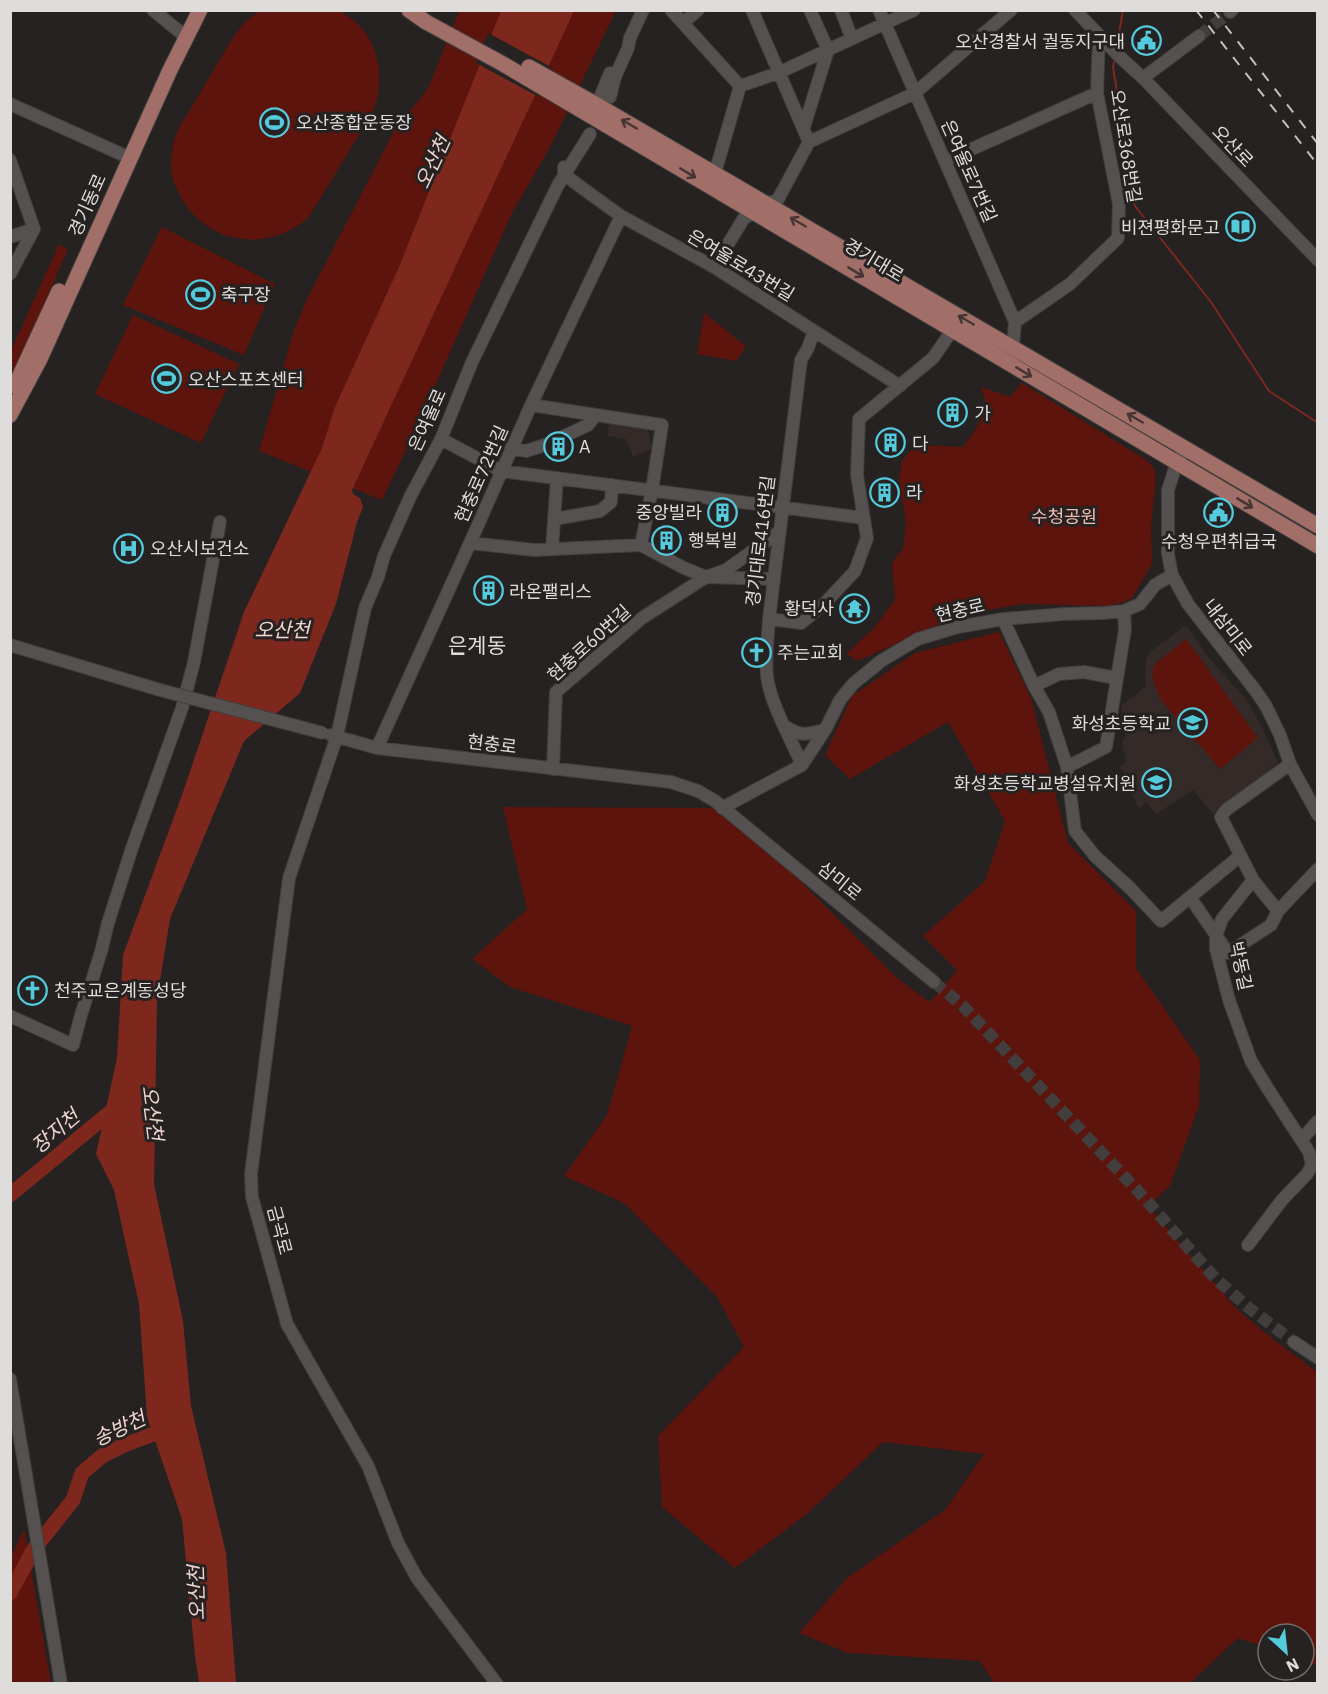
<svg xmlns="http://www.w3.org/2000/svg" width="1328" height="1694" viewBox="0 0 1328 1694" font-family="'IBM Plex Sans','Noto Sans KR',sans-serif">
  <rect width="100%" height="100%" fill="#262222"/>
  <!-- built -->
  <path fill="#342a28" d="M610,419l37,5 5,25 -19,8 -7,-18 -19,-3z
    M1186,625l23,33 38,42 16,29 15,34 -65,51 -20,-24 -37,24 -10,-12 -7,6 -7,-14 1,-8 -13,-19 6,-5 -4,-20 3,-7 -4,-29 25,-20 -1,-13 1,-14 5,-8z"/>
  <!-- green -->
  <path fill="#5c140d" d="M261,10c17,0 34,0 51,0 8,0 16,0 24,0 5,1 11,6 16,9 28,22 34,61 21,93l-64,105c-39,36 -101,28 -127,-18 -6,-11 -12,-22 -11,-35 0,-10 2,-23 6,-32 5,-11 13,-21 19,-32 13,-22 26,-45 40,-67l10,-12z
    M459,11h157l-67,138 -37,64 -98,220 -32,67 -123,-49 34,-118 14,-34 87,-168c11,-16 25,-29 35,-45z
    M162,227l113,57 -31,71 -121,-50z
    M59,244l9,5 -38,87 -19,39v-24z
    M704,313l42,33 -10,15 -39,-7z
    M133,315l106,49 -38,79 -106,-49z
    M1022,383l126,78 6,8 2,10 -5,48 1,37 -20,34 -7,4 -17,4 -85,-2 -64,11 -101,46 -12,-7 28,-26 21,-28 -3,-36 5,-9 6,-6 3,-25 -7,-47 3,-16 7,-9 15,-7 39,2c9,-11 22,-30 22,-45 0,-4 -3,-10 -4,-15l29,10z
    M999,632l32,66 37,145 68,68v57l64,92 -1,46 -29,80 -22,20 88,102 33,28 48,36v293l-13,-4v-27h-36v14l-30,-10 -48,45h-196l-14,-22 -132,-8 -49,-20 48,-55 98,-68 39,-56 -101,-12 -76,72 -72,54 -73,-61 -4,-71 86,-89 -27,-50 -93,-94 -60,-27 43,-61 25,-89 -122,-39 -38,-28 55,-50 -24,-102 210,1 81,67 103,103 33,24 27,-32 -34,-34 62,-55 20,-60 -57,-99 -98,57 -25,-24 27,-59 63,-43z
    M1186,639l72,99 -38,31 -59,-69 -7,-17 -2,-11 3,-8z
    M24,1529l27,154h-40v-126z"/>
  <!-- water -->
  <path fill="#7e271d" d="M501,11h73l-222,479 1,4 7,4 3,9 -6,15 -21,82 -36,89 -56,48 -74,178 -13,80 -3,185 29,137 8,85 35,147 10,130h-37l-4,-27 -13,-137 -35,-102 -8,-113 -25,-114 -18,-36 21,-96 6,-103 59,-160 62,-183 78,-164 13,-41 64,-140z"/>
  <!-- pier -->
  <path fill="#262222" d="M488,33l63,34 -14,29 -61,-33z"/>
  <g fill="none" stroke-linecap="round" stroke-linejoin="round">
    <!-- stream -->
    <path stroke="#7e271d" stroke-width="2" d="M1117,45l6,-35
      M1115,57l-2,10 22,139 76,96 58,89 49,32"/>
    <!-- river -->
    <path stroke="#7e271d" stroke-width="15" d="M10,1195l109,-90
      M10,1593l24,-44 39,-49 9,-27 20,-17 22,-11 48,-18"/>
    <!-- minor-tunnel -->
    <path stroke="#423e3e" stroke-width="12" stroke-dasharray="12 6" stroke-linecap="butt" d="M1199,36l31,-24
      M934,982l29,24 175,185 77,87 34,30 45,34"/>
    <defs>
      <path id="minor" d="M153,10l33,27
        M671,10l69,76 38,-13 136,-63
        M752,10l57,132
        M841,10l11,29
        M879,10l136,312 -2,25
        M1075,10l46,48 22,20 175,182
        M1230,12l2,-2
        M683,23l15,-13
        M1143,78l56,-42
        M610,97l5,-20 13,-29 2,-10 13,-28
        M10,104l120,54
        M597,105l13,-32
        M804,127l24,-77 -18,-40
        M10,160l24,69 -24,45
        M945,161l152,-68
        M564,167v7l14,11 43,31 93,51 186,119
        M715,173l25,-87
        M10,237l24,-8
        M714,267l30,-49 11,-6 11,-9 11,-2 32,-59 106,-49 96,-83
        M1015,322l55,-38 48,-46 1,-34 -22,-111 2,-58
        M814,331l-6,17 -7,12 -32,259 32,4 23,-19 31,-33 12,-33 -10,-63 2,-56 74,-61 20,-29
        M531,405l131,20 -10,65 -11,55
        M441,439l60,32 363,47
        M511,448l15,3 19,-6 43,-20 8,-10
        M1186,448l-9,14 -9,28v64l4,21 16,29 67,86 11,16 14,29 10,29 28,51
        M554,519l46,-8 11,-9 1,-17
        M470,543l64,7 107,-5 43,23 22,9 20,-7 53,-38
        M552,549l5,-71
        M769,619c-1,19 -4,38 -2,57 3,27 24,63 35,89
        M1003,619l31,67 15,26 18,55 8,64 20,25 35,32 31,33 79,-65
        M10,645l150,45
        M1034,686l25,-12 25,-2 32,6
        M786,727c16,10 22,7 39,3
        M331,735l46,13 294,34 27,9 17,10 219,181
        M377,748l93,-205 61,-138 90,-189
        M1067,767l39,-20 19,-118 -1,-18
        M553,769l3,-77 86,-74 64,-41 67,2
        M722,808l80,-43 23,-35 15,-30 13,-16 28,-23 37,-22 40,-12 45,-8 61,-5 39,-1 21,-2 16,-7 15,-19 17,-10
        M1253,880l25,31 40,-42
        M1190,897l38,56 43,-28 7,-14
        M10,1016l63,29 8,-30 20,-63 7,-29 24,-75 50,-140 12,-46 26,-140
        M1302,1139l16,-18
        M1248,1245l34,-45 25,-26 5,-9 -3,-13 -41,-63 -17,-28 -22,-61 -13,-51v-13l6,-17 31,-39 -32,-63 5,-7 64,-46
        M1294,1342l24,16
        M10,1379l51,305
        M497,1684l-80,-106 -19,-35 -30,-77 -81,-142 -35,-127 -1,-23 38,-296 48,-142 28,-128 13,-31 6,-21 26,-59 31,-58 31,-77 86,-177 32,-51"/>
      <path id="major" d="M409,10l17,12 77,42 815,482
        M529,67l68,38 721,421
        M15,386l44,-95
        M10,415l30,-56 130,-289 30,-60"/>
    </defs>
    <!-- minor casing -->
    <use href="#minor" stroke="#413e3d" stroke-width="14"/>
    <!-- major casing -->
    <use href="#major" stroke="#413e3d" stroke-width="17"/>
    <!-- minor -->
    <use href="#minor" stroke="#555151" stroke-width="12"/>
    <!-- major -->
    <use href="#major" stroke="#a16f67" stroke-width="15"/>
    <!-- rail -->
    <path stroke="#c3c0bf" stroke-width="2" stroke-dasharray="10 10" stroke-linecap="butt" d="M1196,10l122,155
      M1213,10l105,134"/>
    <defs>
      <path id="minor-bridge" d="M160,690l163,43"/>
    </defs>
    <!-- minor-bridge casing -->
    <use href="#minor-bridge" stroke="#413e3d" stroke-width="14" stroke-linecap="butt"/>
    <!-- minor-bridge -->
    <use href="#minor-bridge" stroke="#555151" stroke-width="12"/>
  </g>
  <!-- one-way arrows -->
  <defs><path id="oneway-shaft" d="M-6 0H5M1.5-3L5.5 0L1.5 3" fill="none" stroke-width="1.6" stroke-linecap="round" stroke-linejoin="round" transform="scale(1.5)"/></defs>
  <g stroke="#453533">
    <use href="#oneway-shaft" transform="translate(629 124) rotate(-150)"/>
    <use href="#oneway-shaft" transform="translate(688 173) rotate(31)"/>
    <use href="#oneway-shaft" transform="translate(798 222) rotate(-150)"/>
    <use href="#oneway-shaft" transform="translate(856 272) rotate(31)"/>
    <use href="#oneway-shaft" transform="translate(966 320) rotate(-150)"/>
    <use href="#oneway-shaft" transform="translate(1024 372) rotate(31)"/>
    <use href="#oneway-shaft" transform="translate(1135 418) rotate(-150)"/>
    <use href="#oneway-shaft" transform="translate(1245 503) rotate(31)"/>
  </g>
  <!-- icons -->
  <defs>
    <symbol id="civic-ring" viewBox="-11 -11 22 22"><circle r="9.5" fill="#262222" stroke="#54cadd" stroke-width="1.5"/><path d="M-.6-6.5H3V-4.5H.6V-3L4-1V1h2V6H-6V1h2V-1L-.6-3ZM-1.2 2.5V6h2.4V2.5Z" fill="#54cadd"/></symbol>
    <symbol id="stadium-ring" viewBox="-11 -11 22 22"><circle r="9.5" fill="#262222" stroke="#54cadd" stroke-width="1.5"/><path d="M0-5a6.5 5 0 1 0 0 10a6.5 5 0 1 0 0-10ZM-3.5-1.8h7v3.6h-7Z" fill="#54cadd"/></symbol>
    <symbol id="library-ring" viewBox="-11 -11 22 22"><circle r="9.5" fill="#262222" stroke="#54cadd" stroke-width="1.5"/><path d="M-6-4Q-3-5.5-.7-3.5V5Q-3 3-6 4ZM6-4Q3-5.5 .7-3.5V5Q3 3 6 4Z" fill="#54cadd"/></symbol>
    <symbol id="building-ring" viewBox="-11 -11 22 22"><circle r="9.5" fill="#262222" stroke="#54cadd" stroke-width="1.5"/><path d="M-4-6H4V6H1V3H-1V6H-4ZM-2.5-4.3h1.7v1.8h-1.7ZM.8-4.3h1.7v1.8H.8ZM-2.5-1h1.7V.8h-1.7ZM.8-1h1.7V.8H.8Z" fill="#54cadd"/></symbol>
    <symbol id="hospital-ring" viewBox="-11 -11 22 22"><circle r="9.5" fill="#262222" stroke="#54cadd" stroke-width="1.5"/><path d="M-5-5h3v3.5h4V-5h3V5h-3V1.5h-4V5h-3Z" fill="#54cadd"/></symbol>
    <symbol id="temple-ring" viewBox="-11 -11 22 22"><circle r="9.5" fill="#262222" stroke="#54cadd" stroke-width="1.5"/><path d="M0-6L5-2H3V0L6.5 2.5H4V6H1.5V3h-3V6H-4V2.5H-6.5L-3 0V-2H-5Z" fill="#54cadd"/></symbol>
    <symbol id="church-ring" viewBox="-11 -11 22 22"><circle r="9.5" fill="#262222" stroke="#54cadd" stroke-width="1.5"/><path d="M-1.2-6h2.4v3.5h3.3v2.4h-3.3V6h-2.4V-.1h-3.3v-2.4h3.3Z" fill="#54cadd"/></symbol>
    <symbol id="school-ring" viewBox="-11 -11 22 22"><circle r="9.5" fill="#262222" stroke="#54cadd" stroke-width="1.5"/><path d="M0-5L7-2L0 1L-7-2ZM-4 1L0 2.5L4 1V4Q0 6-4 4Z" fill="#54cadd"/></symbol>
  </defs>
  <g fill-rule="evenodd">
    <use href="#civic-ring" x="1130" y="24" width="33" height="33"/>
    <use href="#stadium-ring" x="258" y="106" width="33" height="33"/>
    <use href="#library-ring" x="1224" y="210" width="33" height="33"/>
    <use href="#stadium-ring" x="184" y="278" width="33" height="33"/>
    <use href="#stadium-ring" x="150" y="362" width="33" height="33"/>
    <use href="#building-ring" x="936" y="396" width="33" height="33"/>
    <use href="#building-ring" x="874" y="426" width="33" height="33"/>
    <use href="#building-ring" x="542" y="430" width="33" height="33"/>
    <use href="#building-ring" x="868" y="476" width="33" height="33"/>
    <use href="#building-ring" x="706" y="496" width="33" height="33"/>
    <use href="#civic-ring" x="1202" y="496" width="33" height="33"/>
    <use href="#building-ring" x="650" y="524" width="33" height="33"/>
    <use href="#hospital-ring" x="112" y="532" width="33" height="33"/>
    <use href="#building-ring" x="472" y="574" width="33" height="33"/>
    <use href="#temple-ring" x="838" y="592" width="33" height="33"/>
    <use href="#church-ring" x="740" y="636" width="33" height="33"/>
    <use href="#school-ring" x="1176" y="706" width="33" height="33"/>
    <use href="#school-ring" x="1140" y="766" width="33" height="33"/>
    <use href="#church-ring" x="16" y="974" width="33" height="33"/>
  </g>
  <g text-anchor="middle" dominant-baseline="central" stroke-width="6" stroke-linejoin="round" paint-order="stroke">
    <!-- poi labels -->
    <g font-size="18" fill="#dfdddc" stroke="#262222" text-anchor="start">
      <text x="1125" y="41" text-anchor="end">오산경찰서 궐동지구대</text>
      <text x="296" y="122">오산종합운동장</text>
      <text x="1220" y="227" text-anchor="end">비젼평화문고</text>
      <text x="221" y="294">축구장</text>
      <text x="188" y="379">오산스포츠센터</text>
      <text x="974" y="413">가</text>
      <text x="912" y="443">다</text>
      <text x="579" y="446">A</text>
      <text x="906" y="492">라</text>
      <text x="702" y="512" text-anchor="end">중앙빌라</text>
      <text x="688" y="540">행복빌</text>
      <text x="1219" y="541" text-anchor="middle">수청우편취급국</text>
      <text x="150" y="548">오산시보건소</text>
      <text x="509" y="591">라온팰리스</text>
      <text x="834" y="608" text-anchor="end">황덕사</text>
      <text x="777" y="652">주는교회</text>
      <text x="1171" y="723" text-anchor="end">화성초등학교</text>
      <text x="1136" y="783" text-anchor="end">화성초등학교병설유치원</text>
      <text x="54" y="990">천주교은계동성당</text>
    </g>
    <!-- street labels -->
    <g font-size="18" fill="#dfdddc" stroke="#262222">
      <text transform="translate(1126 146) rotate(81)">오산로368번길</text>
      <text transform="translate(1233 146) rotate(46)">오산로</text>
      <text transform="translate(969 171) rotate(66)">은여울로7번길</text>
      <text transform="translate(87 205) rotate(-66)">경기동로</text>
      <text transform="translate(874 260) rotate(31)">경기대로</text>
      <text transform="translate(741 265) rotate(31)">은여울로43번길</text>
      <text transform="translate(427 420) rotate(-66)">은여울로</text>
      <text transform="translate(481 474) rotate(-66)">현충로72번길</text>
      <text transform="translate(760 541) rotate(-83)">경기대로416번길</text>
      <text transform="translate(960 610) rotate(-13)">현충로</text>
      <text transform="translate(1228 627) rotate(52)">내삼미로</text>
      <text transform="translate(589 643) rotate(-42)">현충로60번길</text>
      <text transform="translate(492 744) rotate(7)">현충로</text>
      <text transform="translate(840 881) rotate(39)">삼미로</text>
      <text transform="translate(1241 966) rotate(78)">박동길</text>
      <text transform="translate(280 1230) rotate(75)">금곡로</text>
    </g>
    <!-- park labels -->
    <g font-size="18" fill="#efbcb3" stroke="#262222">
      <text x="1064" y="516">수청공원</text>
    </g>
    <!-- water labels -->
    <g font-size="20" font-style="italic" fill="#efd5d0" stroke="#262222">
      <text transform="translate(432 162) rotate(-65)">오산천</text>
      <text x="282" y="629">오산천</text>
      <text transform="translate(153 1113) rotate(83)">오산천</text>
      <text transform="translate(55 1131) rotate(-40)">장지천</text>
      <text transform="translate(119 1428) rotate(-25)">송방천</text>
      <text transform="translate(196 1593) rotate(-92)">오산천</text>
    </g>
    <!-- quarter labels -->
    <g font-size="21" fill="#dfdddc" stroke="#262222">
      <text x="477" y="645">은계동</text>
    </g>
  </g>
  <!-- border -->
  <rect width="1328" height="1694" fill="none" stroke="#dfdddc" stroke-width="24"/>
  <!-- north arrow -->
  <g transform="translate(1286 1652) rotate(153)"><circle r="28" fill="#262222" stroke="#706d6c" stroke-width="1.5"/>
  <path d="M0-4.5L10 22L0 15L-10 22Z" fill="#54cadd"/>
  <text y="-9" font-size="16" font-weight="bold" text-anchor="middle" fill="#dfdddc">N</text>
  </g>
</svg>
